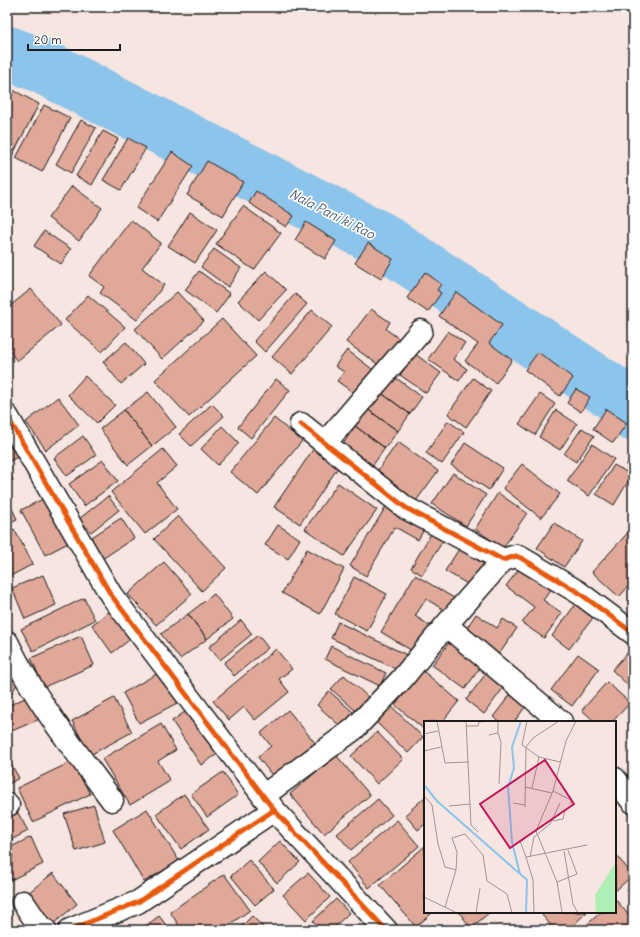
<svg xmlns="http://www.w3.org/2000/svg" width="640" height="937" viewBox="0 0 640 937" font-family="Delius,sans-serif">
  <rect width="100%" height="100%" fill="#f6e5e0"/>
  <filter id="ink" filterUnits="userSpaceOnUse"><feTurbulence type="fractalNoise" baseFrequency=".025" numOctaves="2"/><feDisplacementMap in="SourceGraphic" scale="8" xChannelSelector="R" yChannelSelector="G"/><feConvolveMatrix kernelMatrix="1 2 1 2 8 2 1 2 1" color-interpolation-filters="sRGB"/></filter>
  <g filter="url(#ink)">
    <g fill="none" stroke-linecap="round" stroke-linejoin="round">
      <!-- river -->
      <path stroke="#8dc4eb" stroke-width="55" d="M7,53l33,12 340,174 239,158 14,17"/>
    </g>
    <!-- building -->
    <path fill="#e0a899" stroke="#1c1c1c" d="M13,90l26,14 -27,52 -5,-3v-52z
      M44,105l26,13 -28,54 -26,-14z
      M81,120l15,8 -25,45 -15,-9z
      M103,131l15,8 -26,46 -16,-9z
      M128,138l18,10 -25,42 -18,-10z
      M172,152l21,14 -36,56 -21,-14z
      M207,161l36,21 -20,34 -36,-21z
      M72,186l30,22 -23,33 -31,-23z
      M256,191l38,25 -8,11 -37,-24z
      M243,206l38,27 -27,37 -38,-26z
      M190,212l27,18 -22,33 -27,-17z
      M131,220l30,23 -19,25 22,17 -27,35 -37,-27 4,-6 -15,-11z
      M306,222l30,19 -11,18 -30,-19z
      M44,231l27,18 -10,15 -27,-18z
      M368,243l25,16 -12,20 -26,-16z
      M214,249l27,19 -13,19 -27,-20z
      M199,271l31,23 -14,19 -31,-23z
      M266,271l20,19 -28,30 -20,-19z
      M425,272l16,12 -4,6 4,3 -13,19 -21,-14z
      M31,289l30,36 -44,36 -10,-13v-46l3,4z
      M177,292l27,29 -42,38 -27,-30z
      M456,292l46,33 -13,18 23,17 -16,23 -31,-22 13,-17 -39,-28z
      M295,294l12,10 -42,48 -11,-11z
      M88,295l37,32 -23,25 -37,-32z
      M371,309l19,13 -4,7 16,12 -19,27 -37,-26z
      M312,310l20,17 -40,47 -20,-17z
      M222,319l34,37 -67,61 -34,-37z
      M448,331l17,12 -12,16 14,10 -8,12 -31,-22z
      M126,342l18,22 -23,20 -18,-22z
      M347,350l29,22 -18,24 -21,-15 7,-9 -9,-6z
      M538,352l35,26 -13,18 -35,-26z
      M415,354l26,19 -15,20 -26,-18z
      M392,375l30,22 -12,17 -30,-22z
      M85,376l30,29 -18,18 -29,-28z
      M473,378l18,13 -25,36 -18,-13z
      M276,379l14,11 -39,48 -13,-11z
      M576,389l14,8 -9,15 -14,-9z
      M148,392l28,35 -24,19 -28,-36z
      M380,392l30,22 -12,17 -31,-22z
      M540,394l15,10 -20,31 -16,-11z
      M58,397l21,28 -33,25 -20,-28z
      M212,404l12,12 -33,30 -12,-12z
      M367,409l31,22 -13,17 -30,-22z
      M606,409l21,14 -14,20 -20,-14z
      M124,410l28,36 -24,19 -28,-36z
      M556,410l21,14 -17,26 -21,-13z
      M274,418l28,23 -44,54 -28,-23z
      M448,421l16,11 -22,32 -16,-11z
      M222,426l17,17 -21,22 -17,-16z
      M355,426l30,22 -12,17 -30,-21z
      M582,428l12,8 -18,26 -12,-8z
      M83,436l13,19 -29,21 -13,-18z
      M398,442l40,29 -22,30 -40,-28z
      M465,443l38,25 -14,22 -38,-25z
      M592,444l22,15 -25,37 -22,-15z
      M316,445l25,18 -41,61 -26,-17z
      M14,446l4,11 -11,5v-13z
      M163,449l14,17 -20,17 20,26 -32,25 -34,-42z
      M633,455v14l-7,-3z
      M103,460l15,21 -34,25 -15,-22z
      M522,464l38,30 -19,24 -38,-30z
      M614,465l18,10 -18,30 -18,-11z
      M7,468l6,12 -6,2z
      M453,473l33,22 -20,31 -34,-22z
      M338,483l39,27 -33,46 -39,-27z
      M498,493l29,20 -24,35 -28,-19z
      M49,496l23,45 -27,14 -24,-45z
      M108,496l11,14 -28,22 -12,-13z
      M7,498l10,21 -10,5z
      M388,503l38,23 -8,14 -23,-13 -29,49 -16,-10z
      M178,516l48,52 -24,23 -48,-52z
      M121,518l13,20 -32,21 -13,-20z
      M554,523l28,18 -18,26 -27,-19z
      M278,525l22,14 -12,20 -23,-14z
      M633,527v54l-14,16 -27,-25z
      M14,529l19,35 -26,14v-45z
      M432,532l12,7 -22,36 -11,-7z
      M307,549l37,20 -24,45 -38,-21z
      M459,549l25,15 -13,22 -26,-15z
      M164,562l28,32 -36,31 -28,-31z
      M522,565l31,22 -10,13 19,13 -18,25 -22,-15 12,-16 -28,-21z
      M43,575l13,30 -31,14 -13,-31z
      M415,575l39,23 -8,13 -20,-12 -11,17 20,13 -16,26 -38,-23z
      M354,577l33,17 -20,37 -32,-17z
      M214,594l19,25 -26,20 -19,-25z
      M84,598l11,22 -62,31 -12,-22z
      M578,601l18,13 -27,35 -17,-13z
      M111,610l21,28 -20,15 -20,-28z
      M188,614l19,25 -27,20 -19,-25z
      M476,614l21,14 6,-9 14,9 -19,28 -35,-22z
      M241,620l11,14 -32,26 -11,-13z
      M338,622l71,34 -7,16 -71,-34z
      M258,635l10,13 -34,28 -10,-13z
      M81,636l13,29 -50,22 -13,-29z
      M452,639l32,23 -19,27 -33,-24z
      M331,646l55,27 -6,13 -55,-27z
      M276,649l16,20 -13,10 10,13 -34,28 -11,-13 -15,13 -16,-19z
      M630,650l3,3v37l-21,-20z
      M578,654l21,15 -27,37 -21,-16z
      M491,667l18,13 -25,34 -18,-14z
      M162,671l17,31 -40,21 -16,-30z
      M423,671l36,30 -17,21h-17v8l-30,-25z
      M344,675l24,22 -12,14 -25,-22z
      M7,677l11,6 -11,17z
      M607,682l23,21 -18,19h-17l-13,-12z
      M516,687l15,12 -17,23h-14l-7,-5z
      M329,691l25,22 -13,14 -24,-22z
      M32,695l10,23 -35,15v-27z
      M114,698l18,34 -42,23 -18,-34z
      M389,704l34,33 -15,16 -34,-33z
      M189,709l30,44 -18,12 -29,-44z
      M288,710l28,34 -42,34 -16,-21 13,-11 -10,-13z
      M633,718v9l-4,-5z
      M161,724l15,26 -18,11 12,20 -40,24 -28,-46z
      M377,732l26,27 -26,25 -26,-28z
      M336,755l34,40 -46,39 -34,-40z
      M7,757l12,21 -12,7z
      M73,761l17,33 -57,28 -16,-34z
      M223,772l15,23 -31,22 -16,-23z
      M184,794l25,35 -28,20 -25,-35z
      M425,797v27l-7,6 -13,-15z
      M378,799l14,16 -41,35 -14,-16z
      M94,805l11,37 -29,9 -12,-37z
      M147,809l32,52 -35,21 -31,-52z
      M18,813l10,18 -21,11v-23z
      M397,820l22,26 -50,42 -21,-26z
      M31,837l12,27 -36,18v-33z
      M280,841l20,21 -23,21 -19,-21z
      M425,846v66h8l-17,15 -36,-42z
      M615,854l18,21 -18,16z
      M249,860l25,29 -19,16 -24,-29z
      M53,873l24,31 -24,20 -25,-31z
      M308,873l22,24 -24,23 -23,-25z
      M224,874l26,36 -28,20h-40l-12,-18z
      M633,886v14l-6,-10z
      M336,899l13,14 -18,17h-9l-9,-9z
      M615,899l18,21 -1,10h-51l20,-18h14z
      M459,912h31l-19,16z
      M545,912h42l-19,18h-13l-13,-15z
      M159,916l11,14h-30z
      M252,916l14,14h-28z"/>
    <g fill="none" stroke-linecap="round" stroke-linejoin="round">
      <defs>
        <path id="street" d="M7,416l104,179 163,215 112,120
          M301,424l105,84 97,52 13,-4 5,2 57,34 55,41
          M325,443l96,-112
          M446,625l115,97
          M7,642c27,57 67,107 105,158
          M615,779l18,23
          M263,796l91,-67 47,-49 45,-55 57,-65
          M7,804l1,1
          M23,902l17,25 5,3
          M70,930l68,-28 136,-92"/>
      </defs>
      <!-- street casing -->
      <use href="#street" stroke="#1c1c1c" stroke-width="25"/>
      <!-- street -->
      <use href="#street" stroke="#fff" stroke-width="22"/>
      <defs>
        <path id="cycleway" d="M7,416l104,179 163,215 112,120
          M301,424l105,84 97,52 13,-4 5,2 57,34 55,41
          M70,930l68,-28 136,-92"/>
      </defs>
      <!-- cycleway casing -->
      <use href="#cycleway" stroke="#fff" stroke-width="8"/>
      <!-- cycleway -->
      <use href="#cycleway" stroke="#e8590c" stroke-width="5"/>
    </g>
  </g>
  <g text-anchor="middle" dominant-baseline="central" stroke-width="3.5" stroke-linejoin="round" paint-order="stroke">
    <!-- water labels -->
    <g font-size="13" font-style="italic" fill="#495f6f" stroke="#fff">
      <text transform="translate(332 214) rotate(27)">Nala Pani ki Rao</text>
    </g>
  </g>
  <!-- overview -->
  <g transform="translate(424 721)">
    <rect width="192" height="192" fill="#f6e5e0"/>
    <path d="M192,141v51h-20l-1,-18z" fill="#afeeb5"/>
    <path fill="none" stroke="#8dc4eb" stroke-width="2" d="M0,64l13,16 90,79 -1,33M96,153l-8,-32 -4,-55 6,-19 -2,-21 9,-26"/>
    <path fill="none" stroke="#9f9592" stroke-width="1" d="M13,0l8,42 24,-1M42,0l5,104 7,7M103,0l-5,24 17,12 21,5M42,5h12l1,-4 11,-1M74,12l3,9 -2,42M0,13l14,-3M65,14l9,-2v-12M0,30l17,-4M101,66l27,6M108,67l7,-31M129,70l18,9v4M0,75l8,9 6,39 7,23 11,3 1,-18 -5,-14 13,-4 18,21 4,26 20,13 5,19M89,82l12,2M25,85l21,-2M101,86l1,-60 7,-9 26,-17M128,100l11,-2 2,-9M96,120l6,16 61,-12M140,130l9,53 5,9M102,136l7,23 1,33M106,136l4,-20 16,-13 10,-21M133,161l20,-8 -9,-24M0,176l33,16M21,186l11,-37M138,191l-5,-30 -21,-51 17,-40 13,-50 10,-20M52,192l4,-25"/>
    <path fill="#c2185b" fill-opacity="0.15" stroke="#c2185b" stroke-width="2" d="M121,39l29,44 -64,44 -30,-44z"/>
    <rect width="192" height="192" fill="none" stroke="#1c1c1c" stroke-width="2"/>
  </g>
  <!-- margin -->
  <rect width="640" height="937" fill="none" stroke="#fff" stroke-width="24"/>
  <rect x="12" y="12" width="616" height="913" fill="none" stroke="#1c1c1c" stroke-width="1.5" filter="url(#ink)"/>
  <!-- scale -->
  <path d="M28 44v6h92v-6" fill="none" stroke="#1c1c1c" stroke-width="2"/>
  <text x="34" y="44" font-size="12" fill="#1c1c1c" stroke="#ffffff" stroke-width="3" paint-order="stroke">20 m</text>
</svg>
